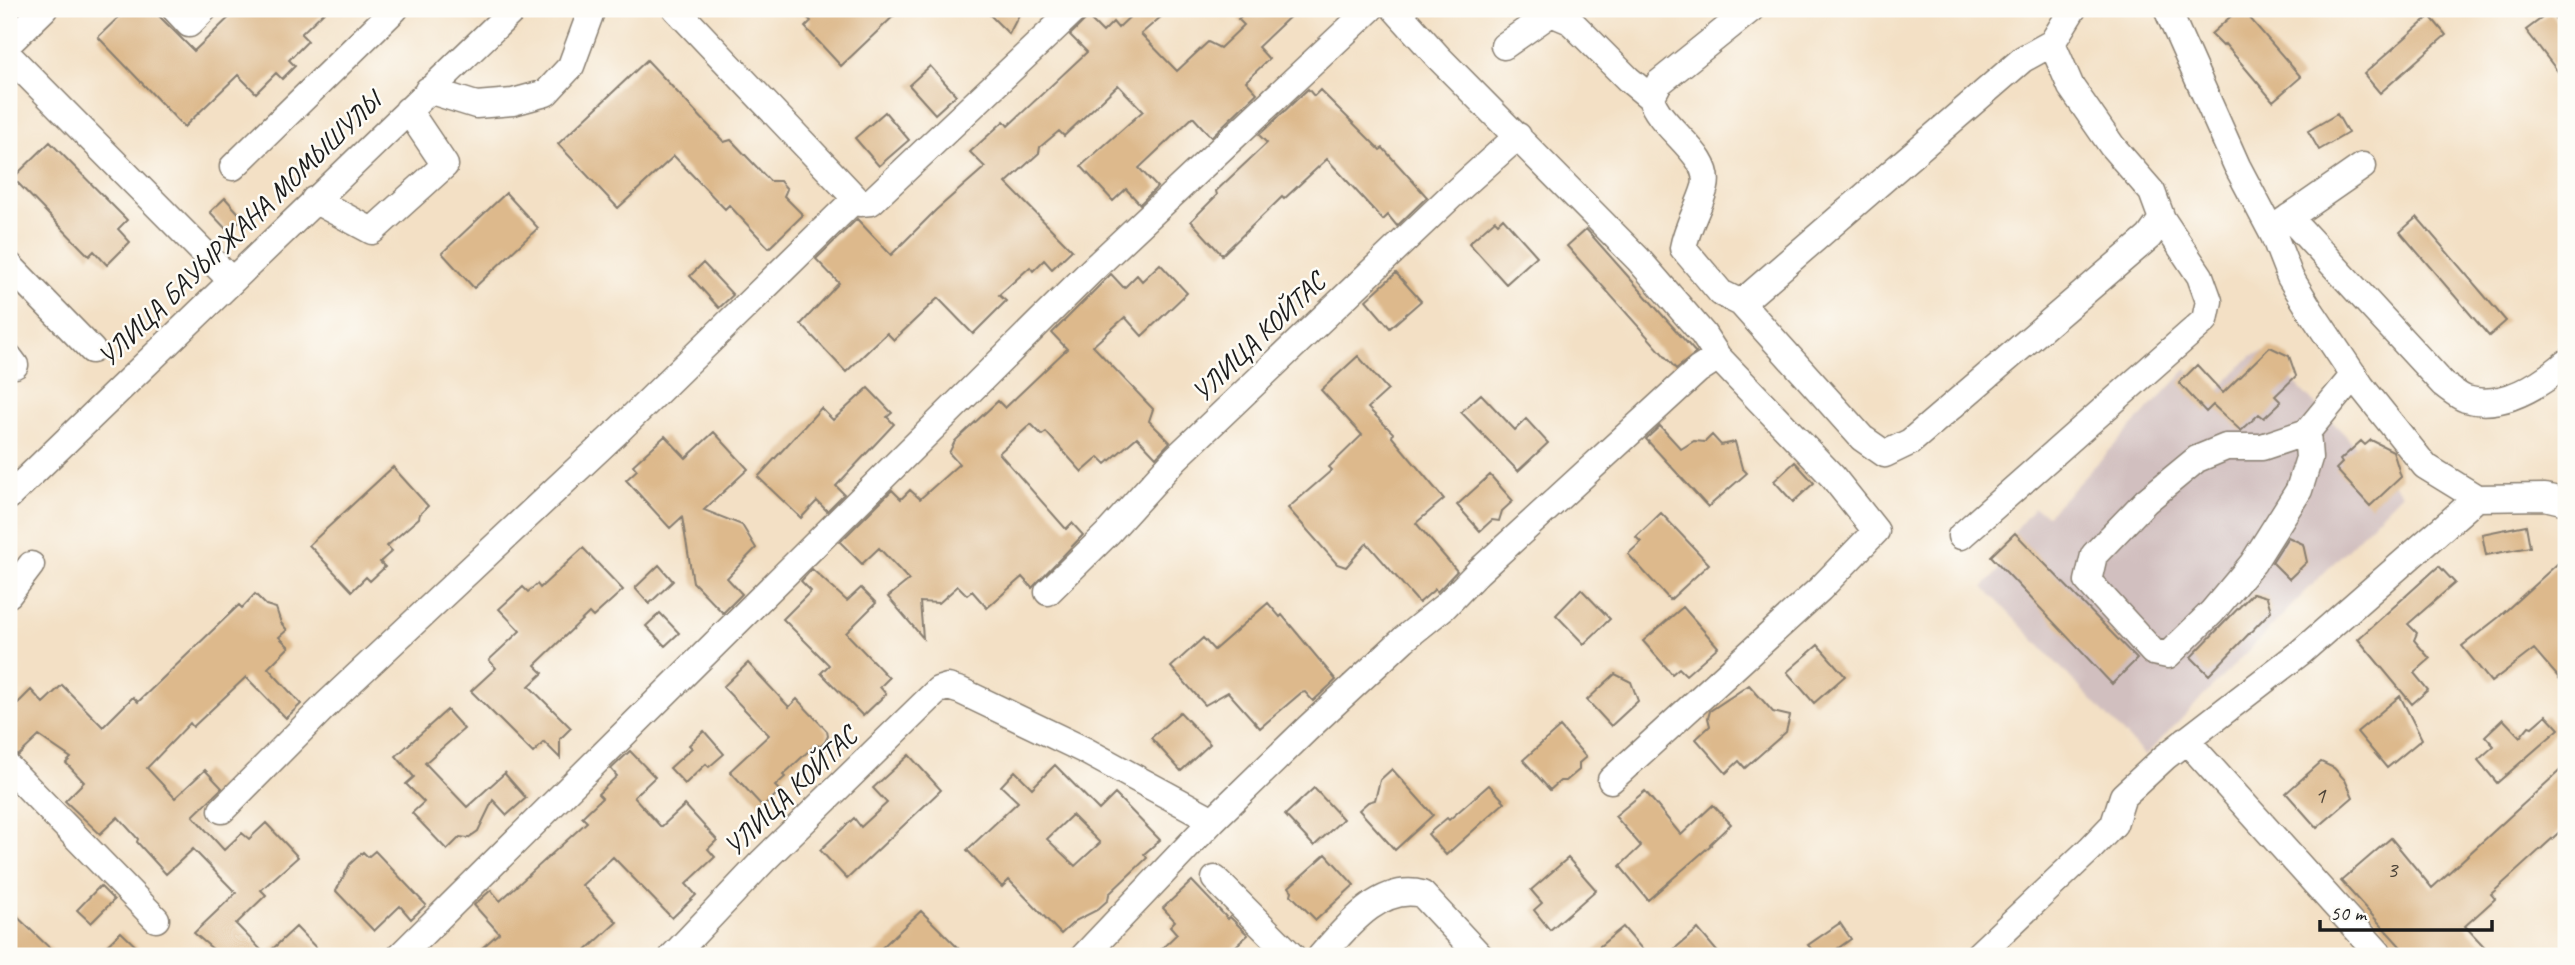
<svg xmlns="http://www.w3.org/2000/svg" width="2575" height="965" viewBox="0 0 2575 965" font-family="Caveat,sans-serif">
  <rect width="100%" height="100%" fill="#fdfcf7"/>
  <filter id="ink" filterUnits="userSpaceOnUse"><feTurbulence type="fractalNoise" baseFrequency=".0143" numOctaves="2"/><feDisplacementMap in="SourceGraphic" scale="14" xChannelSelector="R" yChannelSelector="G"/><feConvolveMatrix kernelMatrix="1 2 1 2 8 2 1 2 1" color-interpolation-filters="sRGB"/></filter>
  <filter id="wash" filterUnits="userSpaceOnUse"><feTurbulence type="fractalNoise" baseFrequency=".00686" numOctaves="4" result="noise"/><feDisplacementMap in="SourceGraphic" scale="28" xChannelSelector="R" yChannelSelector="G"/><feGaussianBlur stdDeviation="1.57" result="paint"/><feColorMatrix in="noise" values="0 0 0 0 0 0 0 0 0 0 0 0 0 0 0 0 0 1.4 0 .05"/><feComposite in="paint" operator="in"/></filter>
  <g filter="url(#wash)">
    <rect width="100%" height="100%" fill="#f3e0c5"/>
    <!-- industrial -->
    <path fill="#d1bfbf" d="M2264,352l138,141 -257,263 -161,-169 37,-42 -8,-12 21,-25 14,7 139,-146 28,25 36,-38z"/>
    <g id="blocks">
      <!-- building -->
      <path fill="#ddb98c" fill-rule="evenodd" d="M127,9h25l42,42 44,-42h89l-26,25 7,7 -19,19 6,6 -13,13 -6,-6 -20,20 -18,-18 -54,52 -86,-90z
        M799,9h102l-60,57 -36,-39 6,-6z
        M984,9h38l-13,25z
        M1138,9h32l-29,25 36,37 31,-29 12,6 24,-23 -6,-6 11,-10h49l-40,38 11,12 -23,22 11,12 -46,44 -18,-20 -54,51 18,19 -17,17 -14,-15 -13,12 -32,-35 62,-55 -25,-26 -54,51 -5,-5 -19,16 -1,6 -33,30 66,67 -20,19 -8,-9 -11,11 -3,-4 -31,28 7,6 -33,33 -35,-36 -44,42 -7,-7 -41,39 -45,-48 38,-41 -23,-24 41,-40 34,36 45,-45 49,-43 -15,-15 34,-31 4,5 79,-74 -17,-17 18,-18 15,15 10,-10 5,6z
        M2239,9h3l59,68 -28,24 -48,-57 -2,2 -12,-12z
        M2550,12l16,21v49l-40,-52z
        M2430,16l16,19 -66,58 -16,-19z
        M647,60l77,82 7,-2 39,41h10l7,8 -3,7 19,19 -34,33 -40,-43 -4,4 -51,-53 -56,52 -60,-64z
        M930,66l26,29 -21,19 -26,-29z
        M1308,89l6,7 6,-6 60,60 3,-2 44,49 -30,29 -9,-11 -5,5 -56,-61 -43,40 -2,-2 -60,58 -31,-34 26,-26 -1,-4 51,-48 -8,-8z
        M885,112l24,28 -30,26 -24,-28z
        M2337,114l11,19 -29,17 -11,-19z
        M50,142l77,78 -9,9 12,13 -23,23 -13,-14 -5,5 -76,-78z
        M506,193l32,35 -64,60 -32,-35z
        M225,198l18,20 -15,13 -18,-19z
        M2417,217l89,104 -17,15 -89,-104z
        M1503,218l34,38 -31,28 -37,-41 26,-23 3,3z
        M1586,229l110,124 -20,16 -109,-123z
        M703,263l30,32 -14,13 -29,-32z
        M1160,264l27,29 -45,43 -17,-19 -32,29 60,63 -4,12 21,21 -14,15 -19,-20 -31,27 -7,-7 -17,15 -36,-40 -4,3 -11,-11 -32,29 67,76 6,-6 11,12 -51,53 -10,-11 -35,31 -15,-17 -5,4 -9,-9 -19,17 -19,-1 3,36 -35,-41 21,-17 -30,-32 -17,16 -22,-22 52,-52 9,9 9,-9 10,9 39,-35 -10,-11 6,-12 43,-40 7,7 62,-59 -15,-16 59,-59 13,14 13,-13 5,6z
        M1396,273l25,28 -31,27 -24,-28z
        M2270,347l19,9 7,20 -21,20 6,6 -17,16 -5,-4 -18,17 -28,-26 -7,7 -27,-29 18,-18 26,28z
        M1358,356l30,34 -20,18 25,25 -1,4 52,62 -28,24 41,48 -20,21 -2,-3 -16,14 -52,-60 -21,24 -9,-3 -49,-56 44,-38 -3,-3 33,-32 -41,-45z
        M868,388l24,25 -5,4 7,7 -58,62 8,8 -17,17 -10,-10 -16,17 -43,-41 63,-69 12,12z
        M1481,394l34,36 11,-11 22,24 -30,28 -57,-59z
        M1660,426l21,23 13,-8 11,1 7,-7 9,10 14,-3 7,26 5,5 -39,34 -62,-68z
        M714,432l34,37 -44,41 38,15 14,23 -29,30 15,16 -19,19 -30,-31 -11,-65 -12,11 -44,-48 11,-10 -4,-5 32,-29 21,22z
        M2371,440l22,11 8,26 -31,29 -34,-37 6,-6 -2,-3 21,-19 4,4z
        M1795,462l19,21 -21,19 -19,-21z
        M393,467l35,39 -8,8 -1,4 -32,28 5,5 -12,11 5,5 -15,14 -4,-4 -14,14 -43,-46z
        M1490,475l23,26 -11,10 -3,10 -7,-1 -12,11 -23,-26z
        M1661,513l48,51 -39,36 -42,-46 13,-12 -5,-5z
        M2526,525l4,22 -44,8 -4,-21z
        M2015,533l122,126 -25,25 -121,-128z
        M2288,537l15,7 4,18 -18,17 -17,-17z
        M583,548l40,42 -30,27 -4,-4 -54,52 8,8 -14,13 42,42 -11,11v19l-16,-16 -11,11 -62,-62 25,-23 -7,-8 31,-29 -21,-22 24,-22 5,5 9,-8 3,4z
        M2566,556v130l-32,-37 -43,33 -29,-36 37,-29z
        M659,565l14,16 -24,23 -14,-16z
        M2439,566l16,17 -47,41 9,9 -3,7 16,19 -16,14 14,17 -16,14 -54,-65z
        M812,569l35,32 14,-13 15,15 -30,30 43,45 -9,9 6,7 -23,22 -42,-43 8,-8 -46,-46 28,-28 -10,-10z
        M1581,589l29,30 -26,25 -28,-29z
        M2253,593l14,4 4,14 -62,64 -18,-18z
        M255,594l11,11 10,3 5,15 6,7 -8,7 10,10 -21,21 33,36 -15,14 -40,-41 -53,50 -3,-4 -43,45 28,30 30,-28 17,18 -29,28 31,34 18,-17 7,6 17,-16 32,34 -37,33 5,5 -30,29 30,31 30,-28 28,29h-103l-27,-23 42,-40 -43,-44 -27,25 -29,-32 1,-3 -20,-22 -18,17 -35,-33 19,-19 -18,-19 5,-5 -32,-22 -21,20 -9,-8v-36l22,-22 12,13 19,-18 41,42 30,-30 5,5 101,-97 3,3z
        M1268,603l12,14 2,-2 54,65 -23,21 -8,-9 -4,1 -41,35 -32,-36 -23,13 -34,-38 32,-29 11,12z
        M1683,607l35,40 -32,28 -7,-7 -7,6 -29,-33z
        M660,613l19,20 -14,13 -19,-20z
        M1818,645l27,31 -31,27 -27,-31z
        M748,663l41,44 8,-8 30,32 1,5 -3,6 -4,4 -6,-1 -32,30 2,2 -10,9 5,5 -17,16 -33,-36 39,-36 -46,-48z
        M1615,674l16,8 7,19 -27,25 -24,-26z
        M1749,685l24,27 17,4 -4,16 -41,36 -6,-7 -13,12 -30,-34 14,-13 -2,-8 2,-7z
        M2400,696l22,43 -35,29 -30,-36z
        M447,710l17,19 -39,34 42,44 39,-35 -1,2 21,24 -19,17 -14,-15 -15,31 -10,7 -8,-1 -13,13 -35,-37 12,-11 -18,-18 8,-7 -18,-21z
        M1180,712l30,32 -29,27 -30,-33z
        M2546,715l13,14 -62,54 -19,-23 16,-14 -9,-10 18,-17 17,18 9,-11 3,1z
        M1560,727l26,30 -7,6v7l-13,11h-6l-10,9 -27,-30z
        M704,731l20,23 -15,13 -3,-3 -21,20 -15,-16 22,-20 -3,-3z
        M630,751l25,26 -21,20 27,30 24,-22 32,35 -9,9 7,8 -29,27 10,11 -24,23 -59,-61 -31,28 35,37 -37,34h-107l26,-23 -25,-28 17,-15 9,11 87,-79 -5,-5 20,-19 -4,-4 19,-18 -6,-7z
        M909,755l32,35 -94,89 -27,-29 34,-32 7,9 26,-24 -14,-15z
        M2321,762l13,6 11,12 8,17 -36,31 -31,-35z
        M1055,765l44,45 16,-16 45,46 -16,14 3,4 -38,36 -1,6 -11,10 -22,11 -14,13 -52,-54 -7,7 -35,-37 51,-48 -17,-16 14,-15 17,17zM1072,815l28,28 -25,23 -28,-27z
        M2566,765v61l-75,68 4,5 -30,27 28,30h-84l-68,-75 50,-43 41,50z
        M1392,769l41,46 -38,35 -36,-40 9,-8 7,-2 5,-20z
        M1489,785l16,17 -59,53 -18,-21 19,-16 2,2z
        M1314,788l29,31 -29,27 -29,-31z
        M1645,791l36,44 32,-30 18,19 -21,20 1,1 -63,55 -28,-34 21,-20 -26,-30z
        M375,851l51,54 -15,14 -11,-13 -26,25 -38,-40 14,-27 13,-12 5,5z
        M1326,854l28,31 -38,35 -25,-25 1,-4 -3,-4z
        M1568,858l28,32 -46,40 -16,-20 8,-7 -11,-13z
        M1192,881l36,38 2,-2 18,18 -23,21h-71l23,-22 -7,-8 5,-5 -12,-13z
        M100,886l14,14 -23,23 -14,-13z
        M9,909l49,47h-49z
        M921,911l45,45h-93z
        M1840,923l11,16 -24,17h-10l-9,-11z
        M1623,927l25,29h-60z
        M1698,929l23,27h-55z
        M121,932l25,24h-50z"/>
    </g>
  </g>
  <g filter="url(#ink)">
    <use href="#blocks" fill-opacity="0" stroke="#887e70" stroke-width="2"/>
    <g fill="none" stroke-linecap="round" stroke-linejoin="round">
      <defs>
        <path id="minor" d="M175,9l14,15 15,-15
          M676,9l184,194 11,-1 204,-193
          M1395,9l44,49 199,201 65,75 15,23 115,120 43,54 -56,58 -209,191
          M1751,9l-92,74 -8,15c8,30 62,57 54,89 -6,21 -18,39 -22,61l38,45 20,10 282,-244 29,-16 21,-34
          M2167,9l70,157 37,70 16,41 20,33 51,76 64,80 52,32
          M9,43l35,-34
          M1504,46l47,-33 19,8 58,58 23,19
          M9,56l222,224
          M428,90l48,15 37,-3 33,-9 25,-27 21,-57
          M233,167l162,-158
          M314,200l58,31 73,-66 -37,-55
          M2289,217l154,167c7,5 15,12 23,15 36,11 74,-14 100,-36
          M2275,227l88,-61
          M9,265l83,85
          M1741,303l121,135 23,16 25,-12 239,-205 13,-18 -10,-27 -40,-46 -41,-59 -19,-44
          M9,357l6,8
          M2307,432l2,26 -10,32 -46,73 -41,49 -44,43 -15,-3 -65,-71 6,-26 52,-54 51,-42 29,-12h36l45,-15 47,-57
          M9,496l505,-487
          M2477,498l68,-1 21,5
          M1961,536l244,-216 4,-19 -9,-25 -38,-57
          M1048,592l60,-59 68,-75 274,-261 68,-61
          M9,594l22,-29
          M2186,740l195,216
          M9,768l147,151
          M222,810l106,-107 289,-271 238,-233
          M1215,879l77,77
          M400,956l692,-686 278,-261
          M673,956l90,-95 175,-171 10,-3 13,4 123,59 129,70
          M1084,956l129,-136 95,-92 96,-89 41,-33 33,-34 220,-202 20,-13
          M1321,956c24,-27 59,-73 101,-62l58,62
          M1977,956l113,-107 24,-25 9,-28 42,-39 136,-105 176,-154"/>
      </defs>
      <!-- minor casing -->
      <use href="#minor" stroke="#887e70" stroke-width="29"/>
      <!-- minor -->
      <use href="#minor" stroke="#fff" stroke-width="26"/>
    </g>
  </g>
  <g text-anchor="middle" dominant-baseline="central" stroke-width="5" stroke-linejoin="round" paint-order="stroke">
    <!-- number labels -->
    <g font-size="24" fill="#4c4338">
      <text x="2320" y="795">1</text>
      <text x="2392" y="869">3</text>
    </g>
    <!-- street labels -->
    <g font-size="28" fill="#1c1c1c" stroke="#fdfcf7">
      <text transform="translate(239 229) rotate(-44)">УЛИЦА БАУЫРЖАНА МОМЫШУЛЫ</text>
      <text transform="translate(1258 337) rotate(-44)">УЛИЦА КОЙТАС</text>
      <text transform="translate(790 791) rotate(-44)">УЛИЦА КОЙТАС</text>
    </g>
  </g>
  <!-- margin -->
  <rect width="2575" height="965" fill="none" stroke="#fdfcf7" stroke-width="35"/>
  <!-- scale -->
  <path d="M2320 920v10h172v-10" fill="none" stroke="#1c1c1c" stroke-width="3.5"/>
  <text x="2330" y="920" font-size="21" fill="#1c1c1c" stroke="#fdfcf7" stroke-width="5" paint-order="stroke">50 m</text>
</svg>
